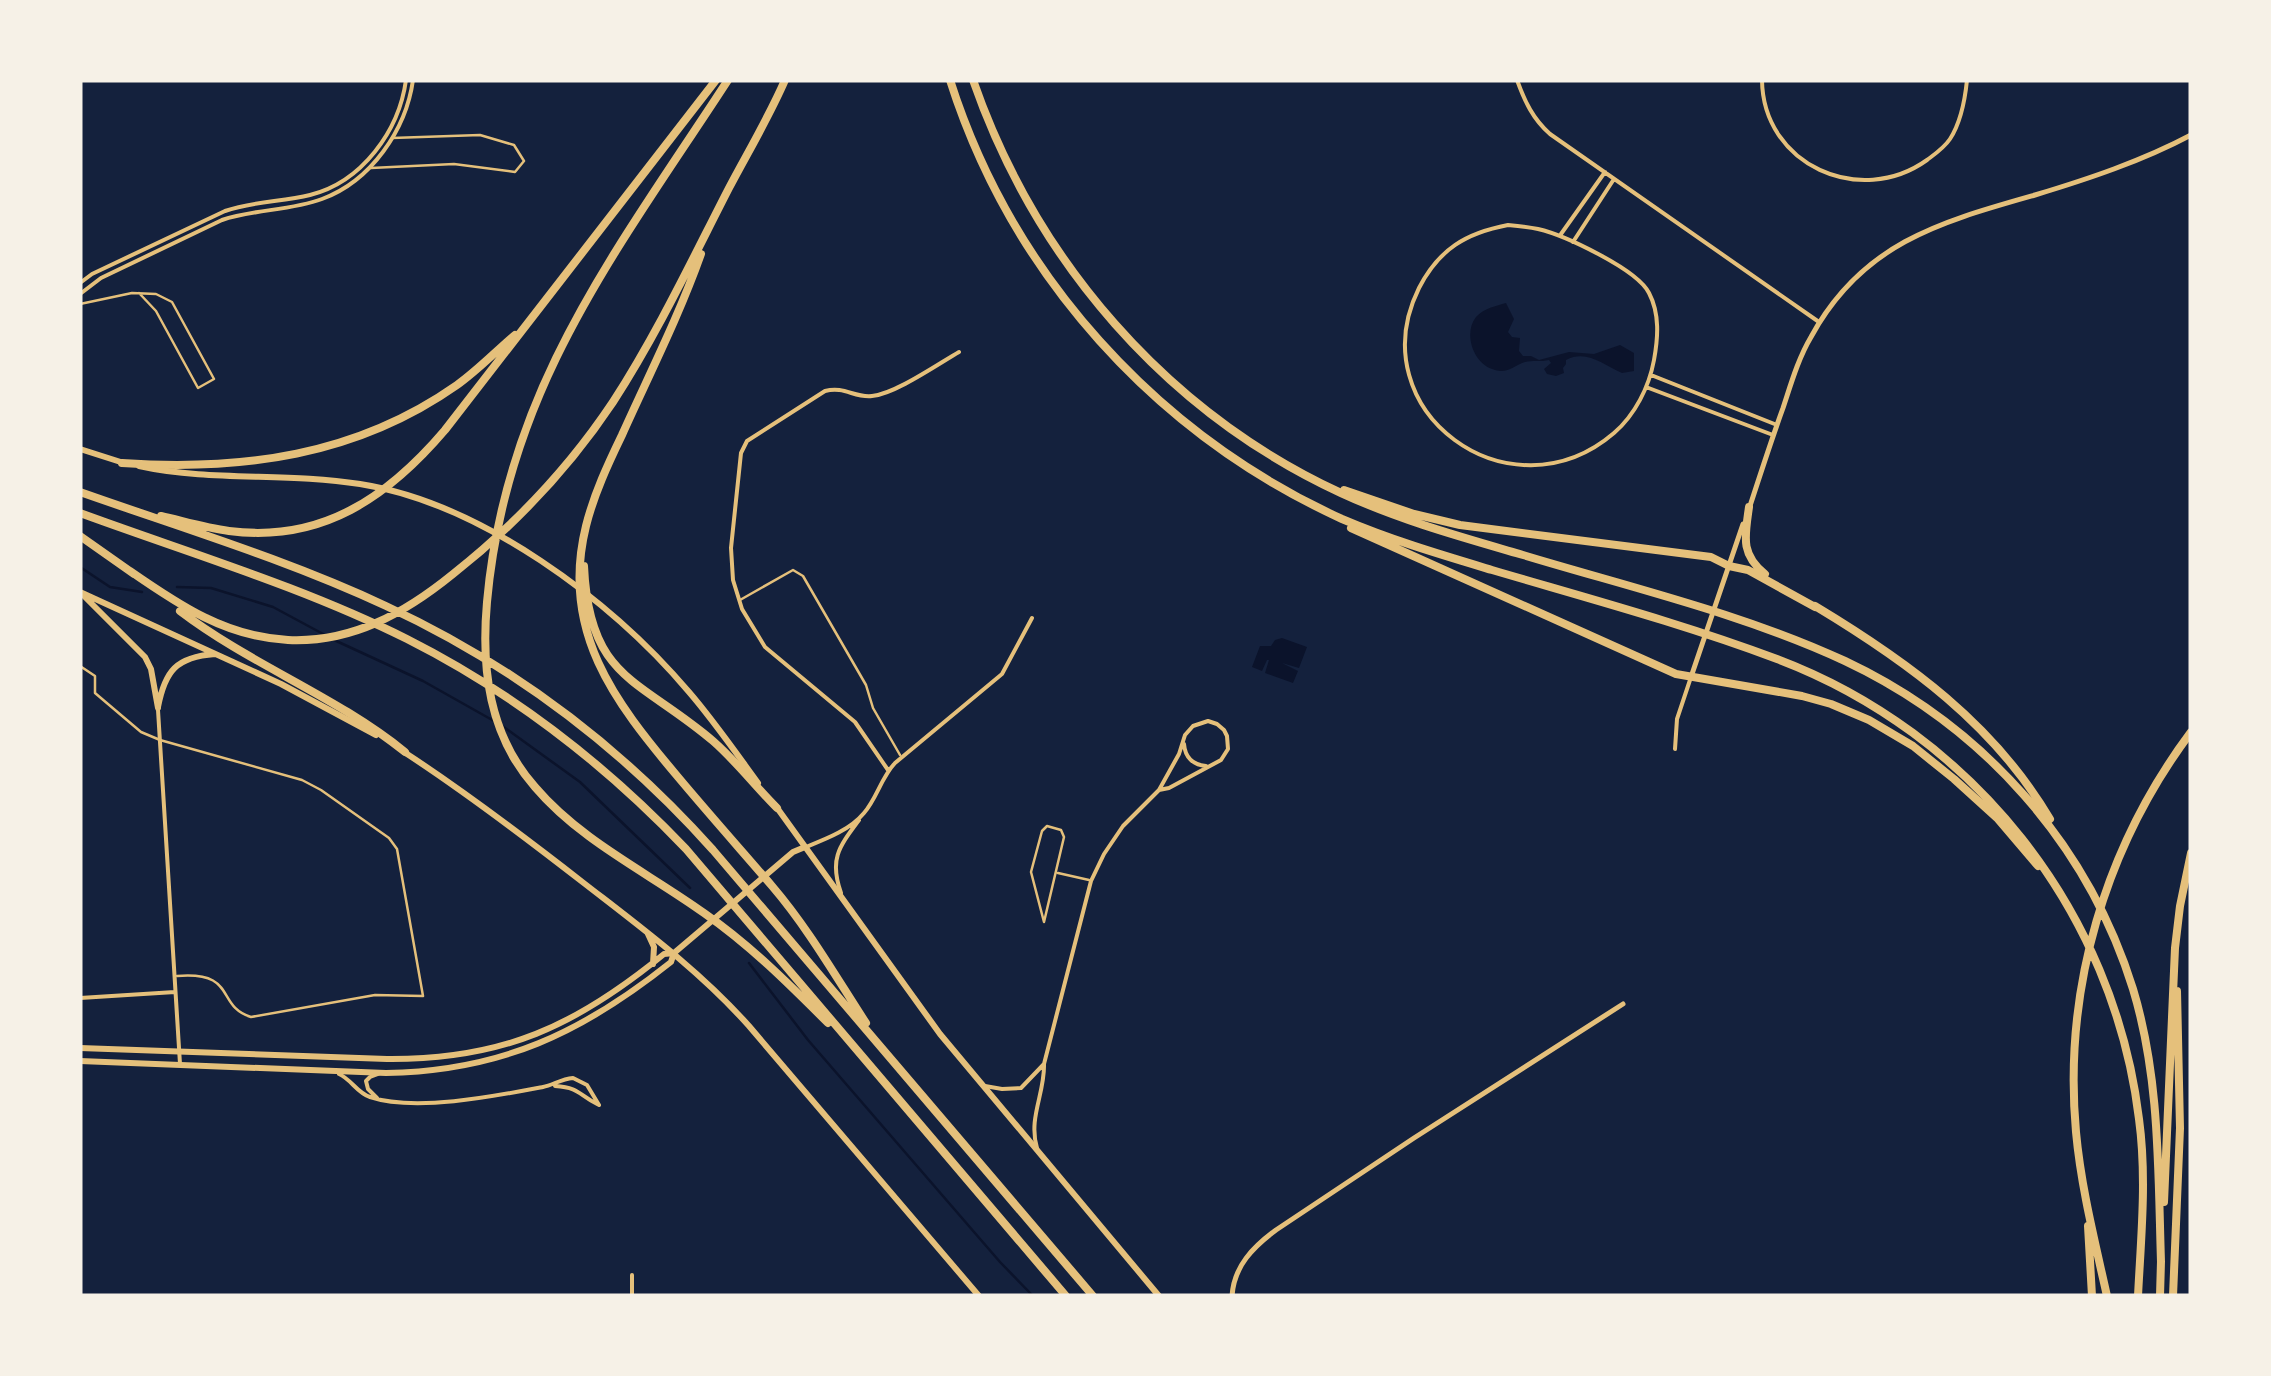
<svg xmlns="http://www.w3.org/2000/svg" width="2271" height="1376" viewBox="0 0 2271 1376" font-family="Rubik,sans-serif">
  <rect width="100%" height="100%" fill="#14213d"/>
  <!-- water -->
  <path fill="#0b132b" d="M1506,303l8,16 -6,13 4,5 8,1 -1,13 4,5h8l8,4 30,-8 25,2 26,-9 14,8v18l-12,2c-19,-8 -35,-24 -56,-13v4l-3,4 1,5 -8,3 -9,-2 -3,-5 7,-6 -2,-3c-8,2 -17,0 -24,2 -12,4 -17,12 -30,8 -22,-5 -32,-37 -19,-53 8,-9 20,-11 30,-14z
    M1282,638l25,9 -8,21 -17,-5 16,8 -5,12 -28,-10 4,-13h-2l-5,11 -10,-4 8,-21h11l4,-6z"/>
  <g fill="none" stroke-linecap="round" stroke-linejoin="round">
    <!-- stream -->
    <path stroke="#0b132b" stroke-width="2.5" d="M80,567l30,20 32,5
      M177,587l34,1 62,19 52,28
      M332,639l91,42 71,40
      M501,725l79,57 110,106
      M749,963l59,77 192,222 33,34"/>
    <!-- service -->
    <path stroke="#e5c07b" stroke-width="2.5" d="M371,168l83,-4 61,8 9,-11 -10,-16 -34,-10 -88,3
      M80,304l52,-11 24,1 16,8 42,77 -16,9 -42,-77 -17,-18
      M740,600l53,-30 10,6 63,109 7,23 27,47
      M80,666l15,10v17l46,39 19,8 142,40 19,10 68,48 8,11 26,147 -48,-1 -124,22c-36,-11 -13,-46 -74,-41
      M1047,826l14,4 3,7 -20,85 -13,-50 11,-41z
      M1058,873l31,7"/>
    <!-- minor -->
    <path stroke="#e5c07b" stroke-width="4" d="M1517,80c8,22 16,39 33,54l269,188
      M1762,80c1,85 98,128 165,80 8,-6 17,-12 23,-21 11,-17 15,-39 17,-59
      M1508,225c10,1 20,2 30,4 26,6 99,40 111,64 11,21 9,45 5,67 -5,27 -19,55 -40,73 -104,89 -256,-22 -195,-145 20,-39 47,-55 89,-63z
      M1561,234l44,-62
      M1573,242l41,-63
      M80,283l12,-9 133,-63c28,-10 57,-9 85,-16 52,-13 89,-64 96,-115
      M80,294l21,-16 121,-58c32,-11 68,-9 100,-21 49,-18 84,-69 91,-119
      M1651,375l126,50
      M1646,387l127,48
      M158,710l22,354
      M1184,744c1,13 9,21 22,22
      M1675,749l2,-30 14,-42
      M888,770l-33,-48 -90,-75 -23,-38 -9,-29 -2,-32 10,-95 6,-12 78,-50c20,-5 29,7 47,5 23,-2 66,-32 87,-44
      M806,847c20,-8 44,-17 58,-34 13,-15 17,-35 31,-50l107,-89 30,-56
      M841,893c-12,-34 -2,-46 18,-73
      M80,998l95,-6
      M339,1074c12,5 18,19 31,23 45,15 126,-1 173,-10 10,-2 18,-8 30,-9l14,7 12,20
      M555,1086c26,2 22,8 44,19
      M985,1086l17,3 19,-1 23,-24
      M377,1098l-9,-9 -2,-8 4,-4 8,-3
      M1037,1148c-9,-30 8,-55 7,-84l47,-183 13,-27 19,-28 36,-36 20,-36 6,-19 8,-9 15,-5 9,3 7,6 3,6 1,13 -7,11 -52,28 -10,2
      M632,1275v21"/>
    <!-- tertiary -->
    <path stroke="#e5c07b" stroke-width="5" d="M1749,509c11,-34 22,-68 34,-101 8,-24 15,-49 28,-71 51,-94 129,-115 224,-142 53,-16 107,-34 156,-60
      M1691,677l52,-153
      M1232,1296c2,-30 21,-49 44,-66l138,-92 209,-134"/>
    <!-- secondary -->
    <path stroke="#e5c07b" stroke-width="6" d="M80,449l47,15
      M139,466c72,16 148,6 221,18 121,19 251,116 329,208 25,29 47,61 69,91
      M80,592l201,92 95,51
      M85,597l60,60 6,12 7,39
      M158,707c7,-36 18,-50 57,-53
      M404,752c63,41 122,86 181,132 58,45 115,87 164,142l230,270
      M775,805l165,229 219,262
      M648,934l6,13 -1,17
      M80,1048l307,11c116,1 189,-33 277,-105l10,-1
      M80,1061l306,12c115,-2 196,-40 285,-111l3,-9 119,-101 12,-5"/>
    <!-- motorway -->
    <path stroke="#e5c07b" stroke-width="8" d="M728,80c-112,172 -222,309 -241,522 -6,67 2,133 48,185 46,54 112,85 169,126 46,32 85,71 124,110
      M950,80c62,195 206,354 392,439 49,21 100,36 150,51 95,28 192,54 285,89 196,74 337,252 362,460 8,59 2,118 -1,177
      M973,80c63,181 193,332 368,413 58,27 120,44 182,62 106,32 221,59 322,106 138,65 243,183 288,328 27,89 25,181 28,273
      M701,254c-22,62 -52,121 -79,181 -14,29 -28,59 -36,91 -26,105 28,175 92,251 31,37 63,73 94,109 36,42 64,91 94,137
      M122,463c120,8 234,-7 335,-78 21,-15 38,-33 58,-50
      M1344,490l70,24 46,11 251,32 18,9 19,4 67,37
      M80,492c102,36 208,68 306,114 125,58 235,141 327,244l380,446
      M1749,507c-4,29 -9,47 16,67
      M80,513c109,40 223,74 327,126 105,53 198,125 279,210l380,447
      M161,516c22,5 45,12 68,15 93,12 159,-34 216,-101l271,-350
      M1351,528l325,146 126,22 29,8 38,16 44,26 41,33 43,39 41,48
      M80,536l54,38
      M584,566c5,114 55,112 129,175 23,20 42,45 64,67
      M130,571c49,34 96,66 158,69 64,3 117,-27 165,-66 62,-49 116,-106 160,-172 44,-68 79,-142 116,-214 19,-36 40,-71 56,-108
      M1815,606c93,56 179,118 235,213
      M180,611c71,54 156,85 225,141
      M2164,1202l11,-254 5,-42 11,-53
      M2088,1226l4,70
      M2107,1296c-12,-54 -26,-109 -31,-164 -13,-143 29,-285 115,-400
      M2160,1296l1,-35
      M2173,1296l7,-168 -3,-137"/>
  </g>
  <!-- border -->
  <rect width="2271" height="1376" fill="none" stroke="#f6f1e7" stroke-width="165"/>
</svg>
